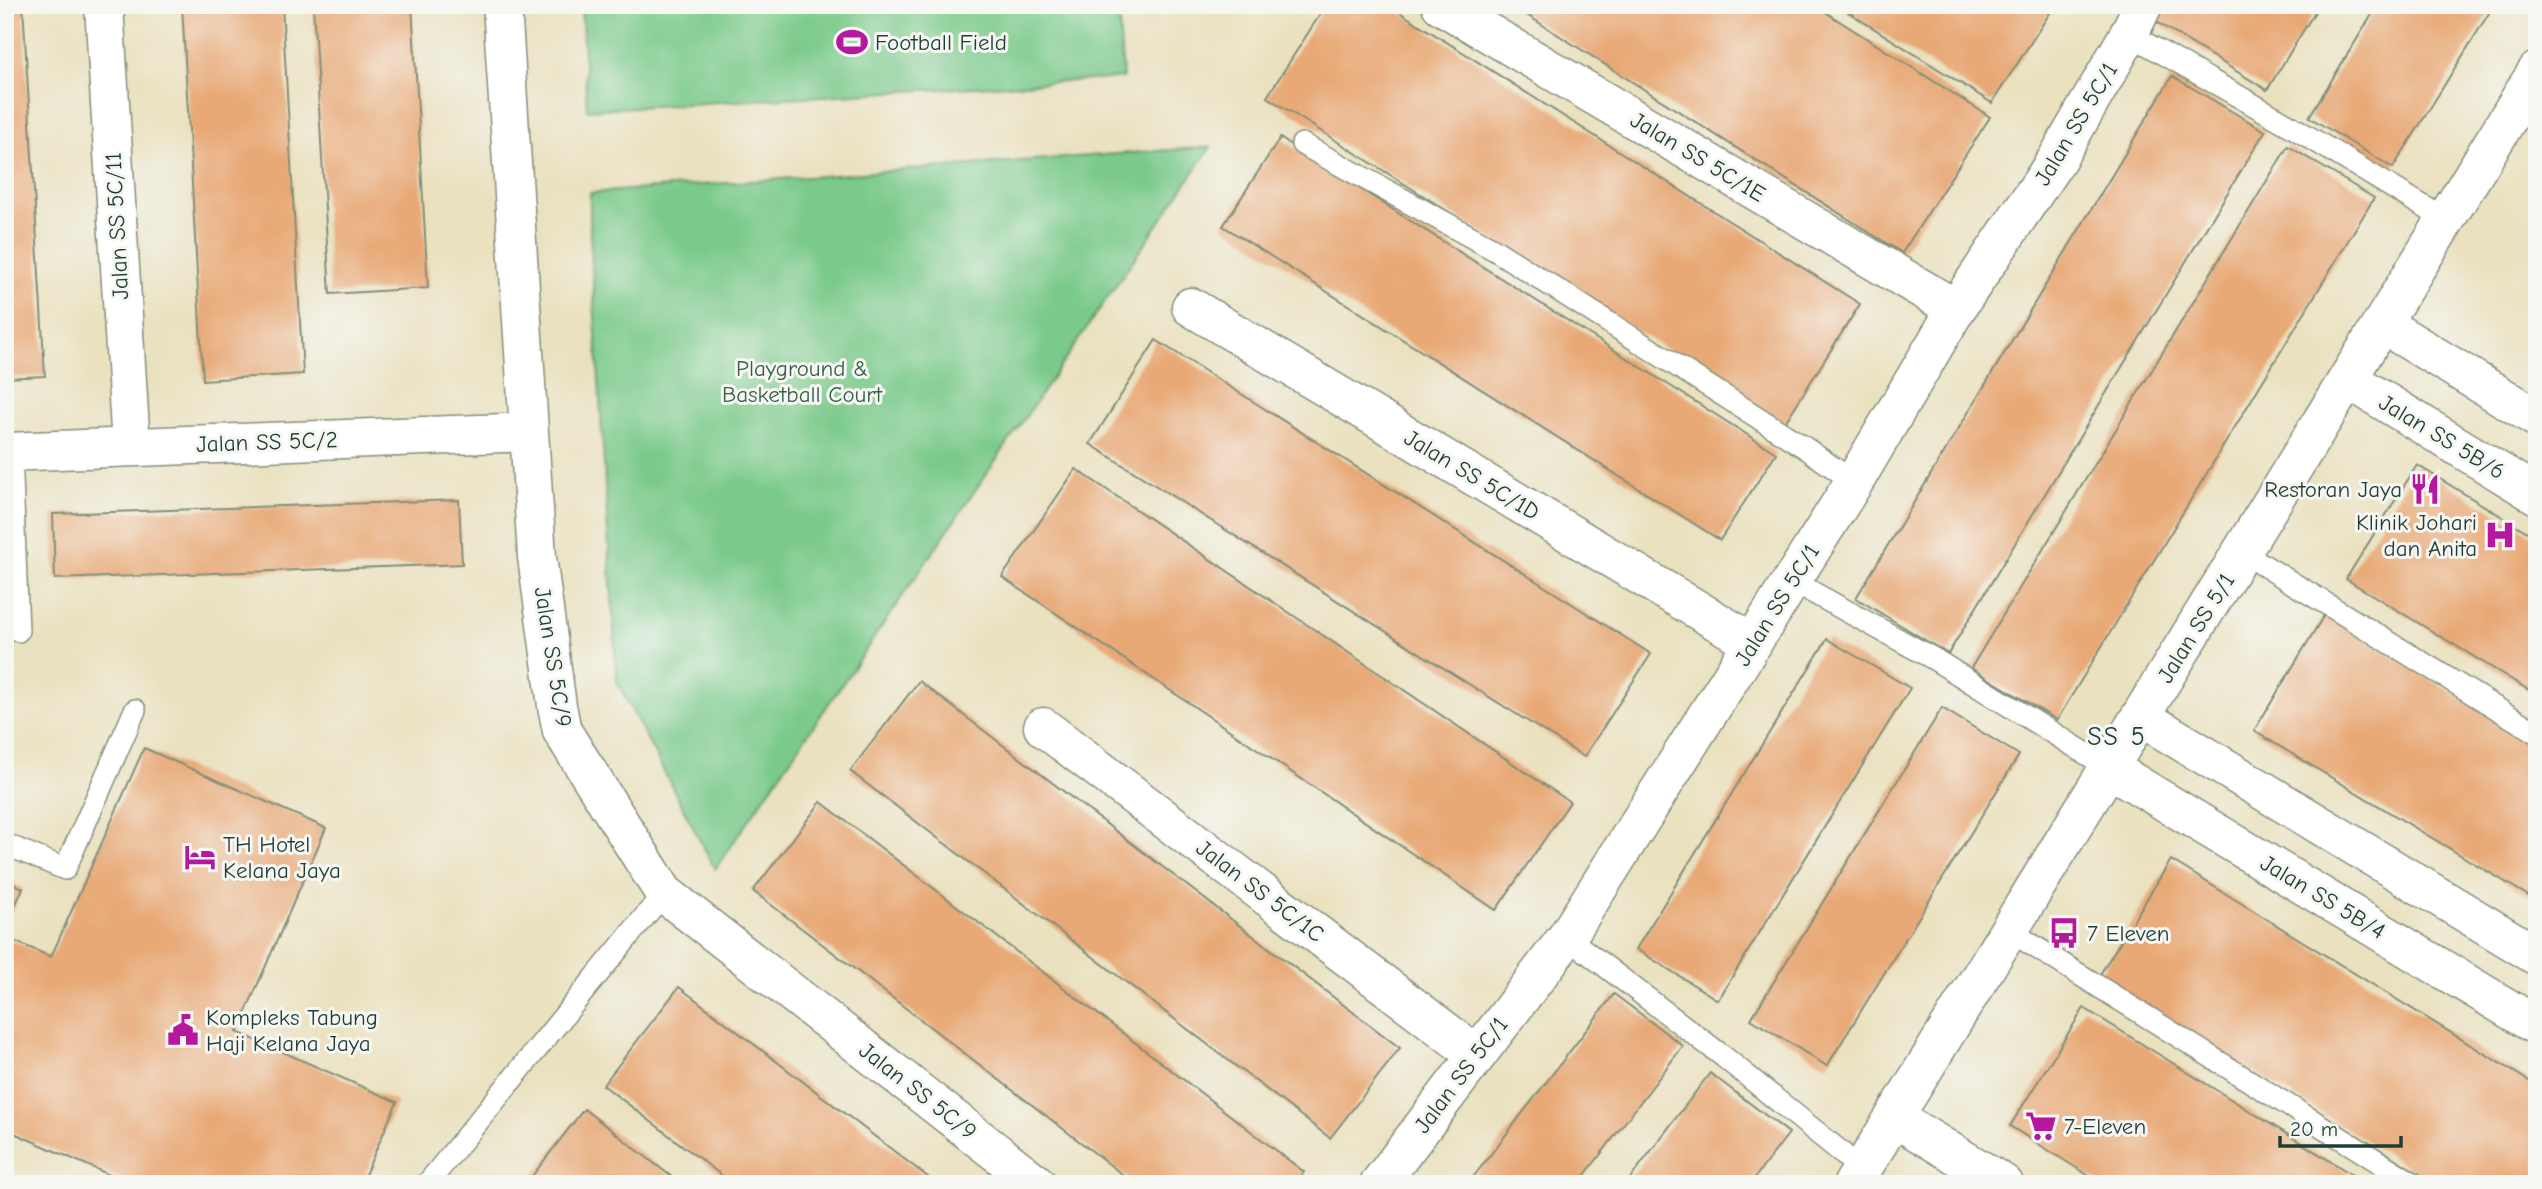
<svg xmlns="http://www.w3.org/2000/svg" width="2542" height="1189" viewBox="0 0 2542 1189" font-family="'Comic Neue',sans-serif">
  <rect width="100%" height="100%" fill="#f6f6f2"/>
  <filter id="ink" filterUnits="userSpaceOnUse"><feTurbulence type="fractalNoise" baseFrequency=".0143" numOctaves="2"/><feDisplacementMap in="SourceGraphic" scale="14" xChannelSelector="R" yChannelSelector="G"/><feConvolveMatrix kernelMatrix="1 2 1 2 8 2 1 2 1" color-interpolation-filters="sRGB"/></filter>
  <filter id="wash" filterUnits="userSpaceOnUse"><feTurbulence type="fractalNoise" baseFrequency=".00686" numOctaves="4" result="noise"/><feDisplacementMap in="SourceGraphic" scale="28" xChannelSelector="R" yChannelSelector="G"/><feGaussianBlur stdDeviation="1.57" result="paint"/><feColorMatrix in="noise" values="0 0 0 0 0 0 0 0 0 0 0 0 0 0 0 0 0 1.4 0 .05"/><feComposite in="paint" operator="in"/></filter>
  <g filter="url(#wash)">
    <rect width="100%" height="100%" fill="#eae1bf"/>
    <!-- green -->
    <path fill="#7bca8b" stroke="#4d8460" stroke-width="2" d="M581,5h537l5,73 -536,32z
      M1211,147l-496,722 -98,-187 -27,-450v-39z"/>
    <g id="blocks">
      <!-- building -->
      <path fill="#e8a976" d="M5,5h18l22,371 -40,2z
        M182,5h100l21,369 -100,6z
        M313,5h99l16,283 -98,6z
        M1326,5h62l472,299 -76,120 -517,-327z
        M1511,5h303l176,112 -88,136z
        M1837,5h218l-63,98z
        M2129,5h190l-52,85z
        M2378,5h116l-101,163 -84,-51z
        M2172,76l93,55 -317,523 -92,-56z
        M1280,138l496,315 -56,87 -497,-314z
        M2288,146l86,52 -317,522 -86,-52z
        M1156,340l495,314 -67,103 -494,-313z
        M2417,465l120,73v157l-191,-116z
        M1076,469l494,333 -74,108 -494,-333z
        M459,500l3,64 -407,15 -2,-65z
        M2324,615l213,129v157l-283,-170z
        M1827,639l83,49 -192,312 -82,-51z
        M919,681l481,367 -70,90 -480,-367z
        M1942,708l77,47 -192,311 -76,-47z
        M144,748l182,80 -89,204 160,70 -36,82h-231l-125,-55v-192l46,20z
        M821,802l483,370 -9,12h-160l-382,-293z
        M2171,860l366,226v98h-101l-337,-208z
        M5,880l18,8 -18,40z
        M679,987l258,197h-204l-130,-99z
        M1614,994l69,52 -105,138h-110z
        M2084,1008l153,95 130,81h-264l-17,-10 -76,-48z
        M1710,1073l79,60 -39,51h-124z
        M584,1109l97,75h-155z"/>
    </g>
  </g>
  <g filter="url(#ink)">
    <use href="#blocks" fill-opacity="0" stroke="#848f7a" stroke-width="2"/>
    <g fill="none" stroke-linecap="round" stroke-linejoin="round">
      <defs>
        <path id="lane" d="M2129,34l160,91 157,95
          M1302,144l193,106 309,197 50,35
          M11,451l7,180
          M2242,552l295,181
          M1792,581l142,78 175,109
          M5,844l60,25 70,-159
          M2010,931l404,253
          M1567,937l157,120 117,95 21,20
          M427,1184l237,-291"/>
        <path id="street" d="M104,5l27,442
          M502,5l35,552 20,149 5,25 102,162 373,291
          M1441,5l515,304
          M1191,307l562,336
          M2382,324l155,94
          M2348,379l189,116
          M5,452l524,-20
          M2141,717l396,239
          M1043,727l434,328
          M2109,768l428,258
          M1895,1118l109,66
          M1379,1184l188,-247 287,-455 102,-173 101,-150 72,-125 14,-29"/>
        <path id="secondary" d="M1853,1184l684,-1113"/>
      </defs>
      <!-- lane casing -->
      <use href="#lane" stroke="#848f7a" stroke-width="24"/>
      <!-- street casing -->
      <use href="#street" stroke="#848f7a" stroke-width="41"/>
      <!-- secondary casing -->
      <use href="#secondary" stroke="#848f7a" stroke-width="41"/>
      <!-- lane -->
      <use href="#lane" stroke="#fff" stroke-width="21"/>
      <!-- street -->
      <use href="#street" stroke="#fff" stroke-width="38"/>
      <!-- secondary -->
      <use href="#secondary" stroke="#fff" stroke-width="38"/>
    </g>
  </g>
  <!-- icons -->
  <defs>
    <symbol id="stadium-bare" viewBox="-9 -9 18 18"><path d="M0-5a6.5 5 0 1 0 0 10a6.5 5 0 1 0 0-10ZM-3.5-1.8h7v3.6h-7Z" fill="#b5179e" stroke="#f6f6f2" stroke-width="2.5" paint-order="stroke"/></symbol>
    <symbol id="restaurant-bare" viewBox="-9 -9 18 18"><path d="M-5-6h1v4h1v-4h1v4h1v-4h1v5L-1.5 .5V6h-2V.5L-5-1ZM5-6V6H3V1.5H1.5Q1.5-4 5-6Z" fill="#b5179e" stroke="#f6f6f2" stroke-width="2.5" paint-order="stroke"/></symbol>
    <symbol id="hospital-bare" viewBox="-9 -9 18 18"><path d="M-5-5h3v3.5h4V-5h3V5h-3V1.5h-4V5h-3Z" fill="#b5179e" stroke="#f6f6f2" stroke-width="2.5" paint-order="stroke"/></symbol>
    <symbol id="hotel-bare" viewBox="-9 -9 18 18"><path d="M-6-4.5h1.5V1H6V5H4.5V3h-9V5H-6ZM-4 0a1.8 1.8 0 1 1 3.6 0ZM.5 0V-2.5h3Q6-2.5 6 0Z" fill="#b5179e" stroke="#f6f6f2" stroke-width="2.5" paint-order="stroke"/></symbol>
    <symbol id="bus-bare" viewBox="-9 -9 18 18"><path d="M-5-6H5V4H4V6H2V4H-2V6H-4V4H-5ZM-3.5-4V0h7V-4ZM-3.5 1.2v1.5H-2V1.2ZM2 1.2v1.5H3.5V1.2Z" fill="#b5179e" stroke="#f6f6f2" stroke-width="2.5" paint-order="stroke"/></symbol>
    <symbol id="civic-bare" viewBox="-9 -9 18 18"><path d="M-.6-6.5H3V-4.5H.6V-3L4-1V1h2V6H-6V1h2V-1L-.6-3ZM-1.2 2.5V6h2.4V2.5Z" fill="#b5179e" stroke="#f6f6f2" stroke-width="2.5" paint-order="stroke"/></symbol>
    <symbol id="supermarket-bare" viewBox="-9 -9 18 18"><path d="M-6-5.5h2.5l.6 2H6L4.5 2H-2.5L-4.4-4H-6ZM-1.5 3.2a1.3 1.3 0 1 0 .1 0ZM3 3.2a1.3 1.3 0 1 0 .1 0Z" fill="#b5179e" stroke="#f6f6f2" stroke-width="2.5" paint-order="stroke"/></symbol>
  </defs>
  <g fill-rule="evenodd">
    <use href="#stadium-bare" x="830" y="20" width="44" height="44"/>
    <use href="#restaurant-bare" x="2403" y="467" width="44" height="44"/>
    <use href="#hospital-bare" x="2478" y="513" width="44" height="44"/>
    <use href="#hotel-bare" x="178" y="835" width="44" height="44"/>
    <use href="#bus-bare" x="2042" y="911" width="44" height="44"/>
    <use href="#civic-bare" x="161" y="1008" width="44" height="44"/>
    <use href="#supermarket-bare" x="2019" y="1104" width="44" height="44"/>
  </g>
  <g text-anchor="middle" dominant-baseline="central" stroke-width="6" stroke-linejoin="round" paint-order="stroke">
    <!-- poi labels -->
    <g font-size="23" fill="#1f3d34" stroke="#f6f6f2" text-anchor="start">
      <text x="875" y="42">Football Field</text>
      <text x="2402" y="489" text-anchor="end">Restoran Jaya</text>
      <text x="2477" y="522" text-anchor="end">Klinik Johari<tspan x="2477" dy="26">dan Anita</tspan></text>
      <text x="223" y="844">TH Hotel<tspan x="223" dy="26">Kelana Jaya</tspan></text>
      <text x="2087" y="933">7 Eleven</text>
      <text x="206" y="1017">Kompleks Tabung<tspan x="206" dy="26">Haji Kelana Jaya</tspan></text>
      <text x="2064" y="1126">7-Eleven</text>
    </g>
    <!-- street labels -->
    <g font-size="23" fill="#1f3d34" stroke="#f6f6f2">
      <text transform="translate(2076 124) rotate(-59)">Jalan SS 5C/1</text>
      <text transform="translate(1698 157) rotate(31)">Jalan SS 5C/1E</text>
      <text transform="translate(117 226) rotate(-93)">Jalan SS 5C/11</text>
      <text transform="translate(2442 437) rotate(31)">Jalan SS 5B/6</text>
      <text transform="translate(267 442) rotate(-2)">Jalan SS 5C/2</text>
      <text transform="translate(1472 475) rotate(31)">Jalan SS 5C/1D</text>
      <text transform="translate(1777 605) rotate(-58)">Jalan SS 5C/1</text>
      <text transform="translate(2196 628) rotate(-58)">Jalan SS 5/1</text>
      <text transform="translate(553 657) rotate(81)">Jalan SS 5C/9</text>
      <text transform="translate(1260 891) rotate(37)">Jalan SS 5C/1C</text>
      <text transform="translate(2323 897) rotate(31)">Jalan SS 5B/4</text>
      <text transform="translate(1461 1075) rotate(-53)">Jalan SS 5C/1</text>
      <text transform="translate(918 1091) rotate(38)">Jalan SS 5C/9</text>
    </g>
    <!-- park labels -->
    <g font-size="23" fill="#36604a" stroke="#f6f6f2">
      <text x="802" y="368">Playground &amp;<tspan x="802" dy="26">Basketball Court</tspan></text>
    </g>
    <!-- quarter labels -->
    <g font-size="26" letter-spacing="2" fill="#1f3d34" stroke="#f6f6f2">
      <text x="2117" y="737">SS 5</text>
    </g>
  </g>
  <!-- margin -->
  <rect width="2542" height="1189" fill="none" stroke="#f6f6f2" stroke-width="28"/>
  <!-- scale -->
  <path d="M2280 1136v10h121v-10" fill="none" stroke="#1f3d34" stroke-width="3.5"/>
  <text x="2290" y="1136" font-size="21" fill="#1f3d34" stroke="#f6f6f2" stroke-width="5" paint-order="stroke">20 m</text>
</svg>
